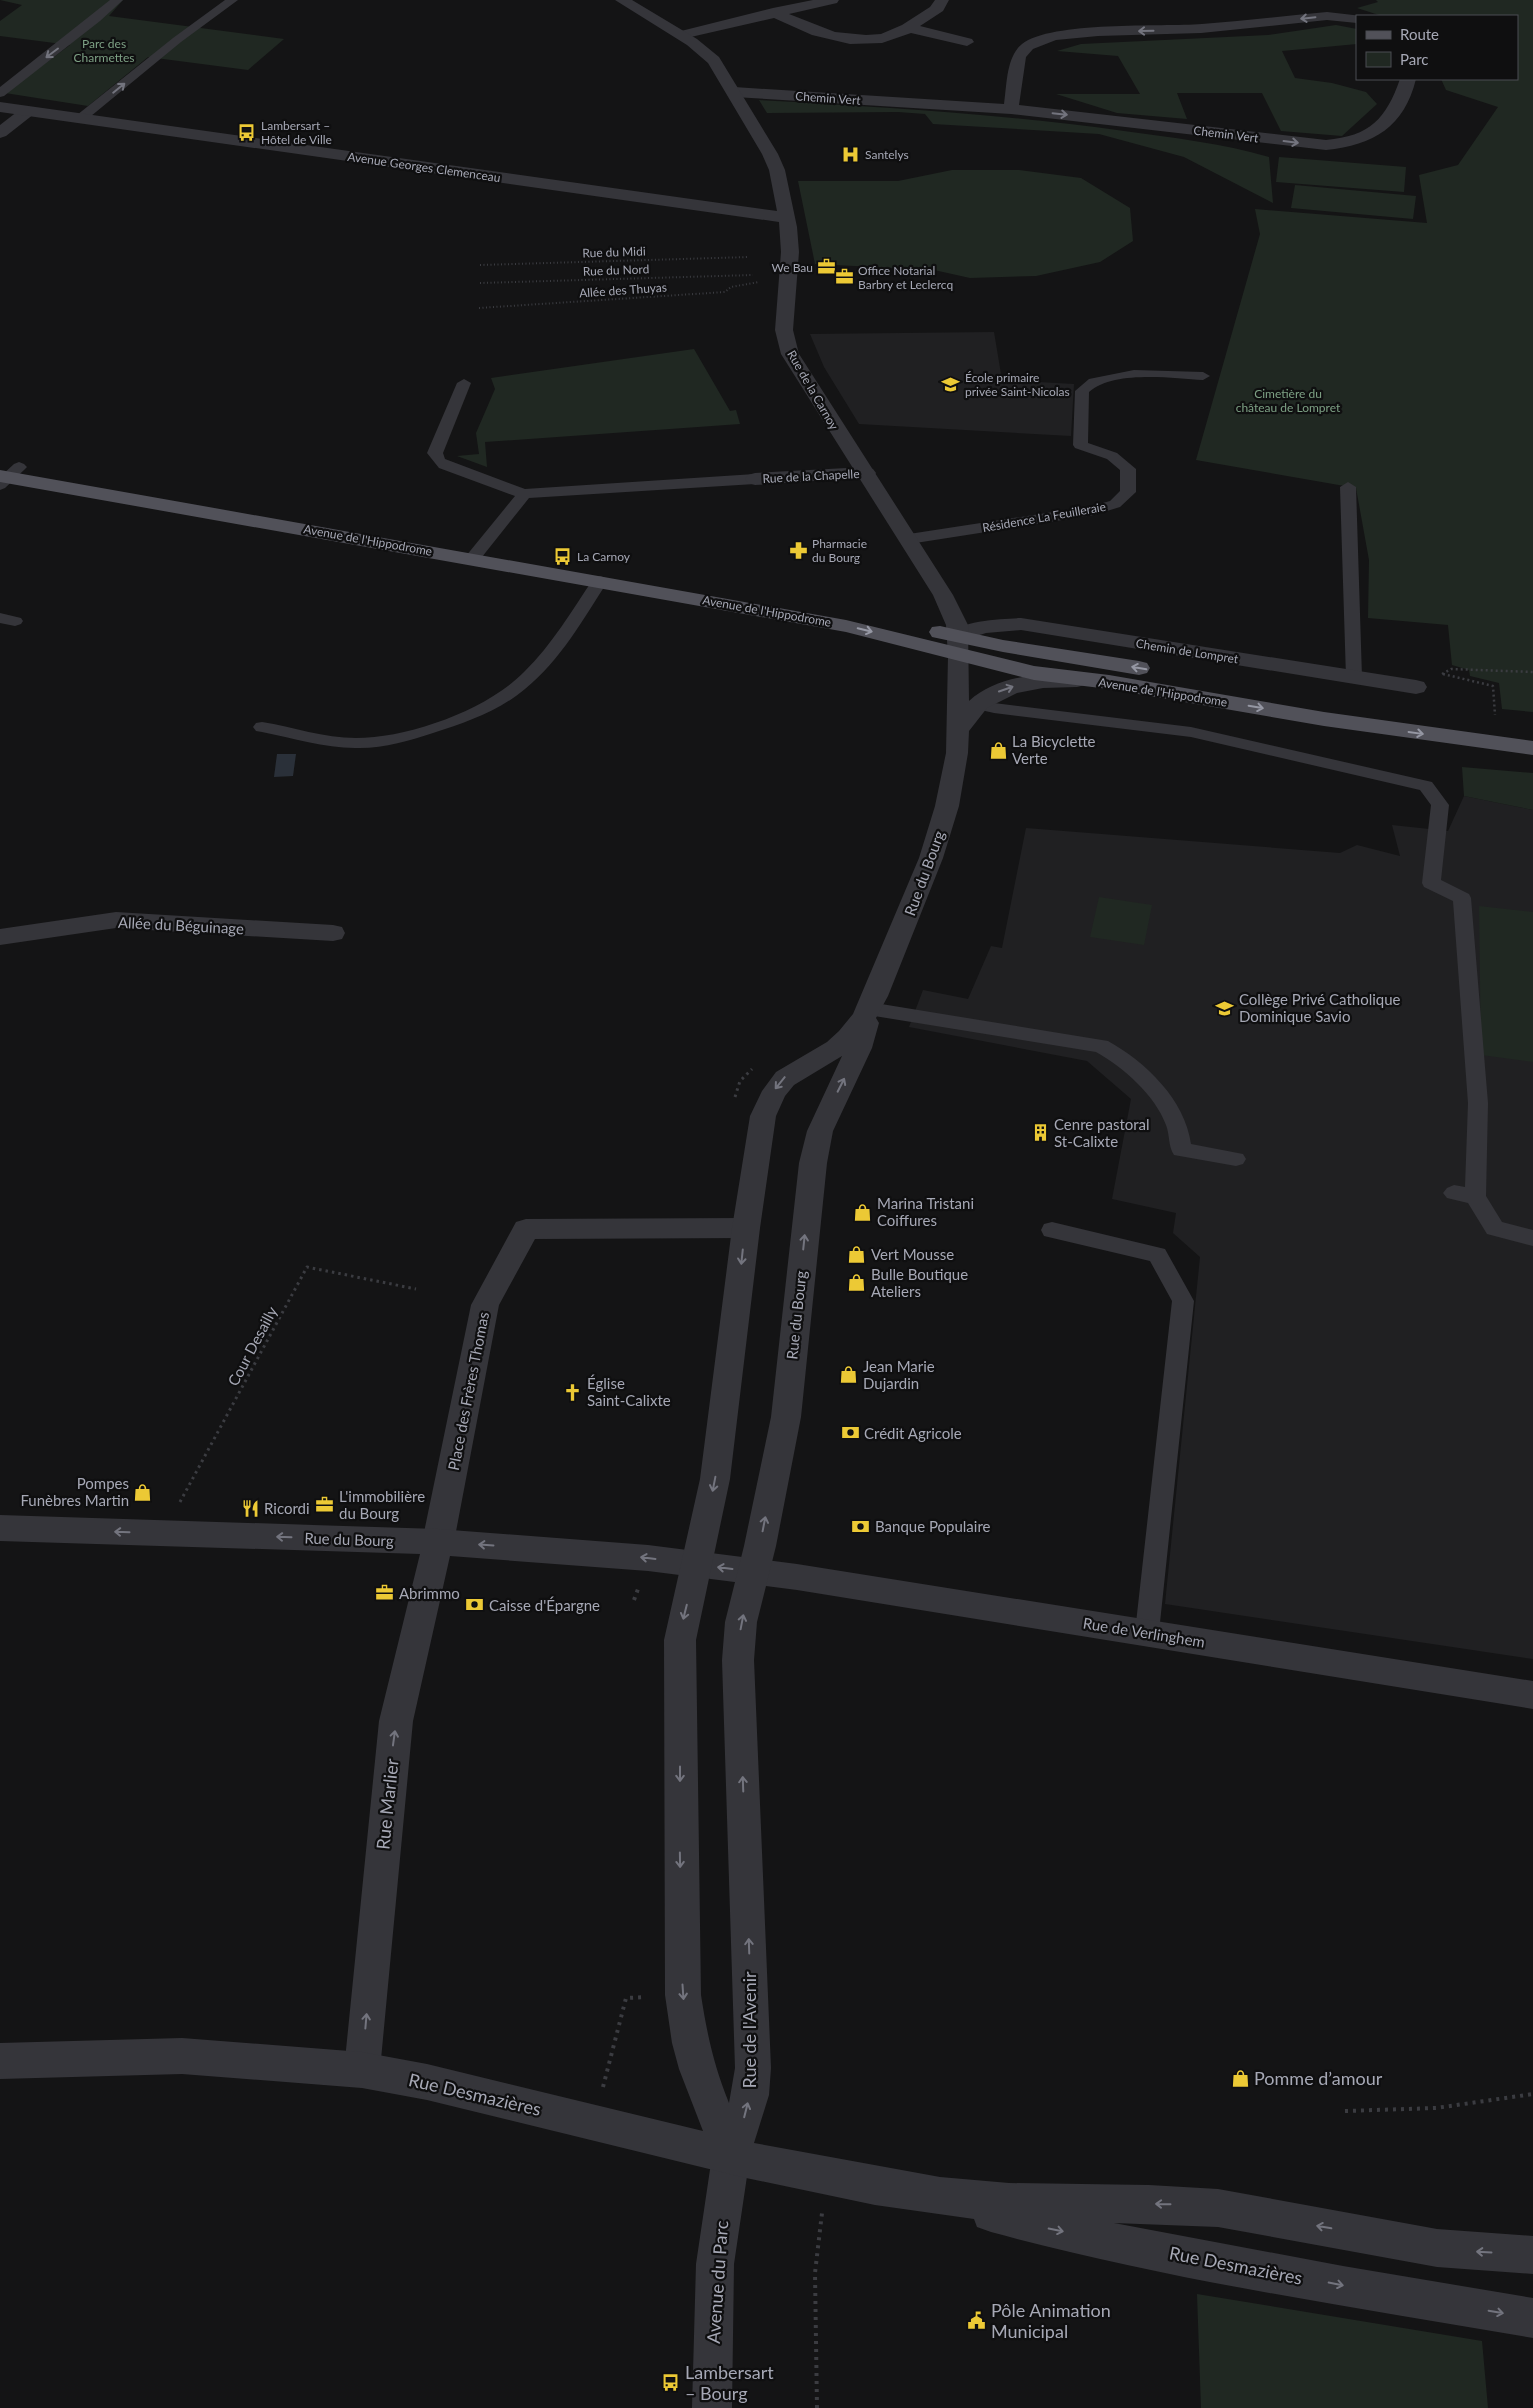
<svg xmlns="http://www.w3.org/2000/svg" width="1533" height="2408" viewBox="0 0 1533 2408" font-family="Lato,sans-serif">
  <rect width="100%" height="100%" fill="#141415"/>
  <!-- built -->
  <path fill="#202022" d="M994,332l8,48 72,4 -3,52 -212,-12 -35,-57 -14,-33z
    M1464,796l69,14v849l-368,-55 35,-347 -27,-24 3,-20 -64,-14 19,-100 -44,-38 -178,-34 14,-37 45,9 23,-53 11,2 24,-120 314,25 17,-8 43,11 -8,-31 56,6z"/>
  <!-- green -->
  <path fill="#202822" d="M0,0h123l-14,16 175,23 -36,31 -100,-13 -60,49 -83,-13 65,-48 -70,-9v-15l22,-16z
    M1376,0h157v712l-31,-3 -3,-26 -29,-7 -1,-6 -17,-5 -4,-40 -80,-7 1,-58 -13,-72 -160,-28 64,-226 -5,-25 172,14 -8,-48 39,-10 40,-58 -52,-17 -5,-11h76v-63h-135l-25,-8 21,-6z
    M1336,25l21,4v15l-75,7 13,27 37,5 34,9 11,12 -35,32 -61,-5 -19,-38h-85l10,26 -70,-6 -61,-19h84l-22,-38 -61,-5 24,-7 187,-9z
    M759,100c123,7 243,14 365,31 49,7 98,12 145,26l4,46 -89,-46 -85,-23 -166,-10 -8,-10 -27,-2 -131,1z
    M1279,157l127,10 -2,25 -128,-10z
    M952,170h67l62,8 49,30 3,33 -33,21 -64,14 -66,2 -36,-8 -119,-6 -17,-83h100z
    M1295,185l121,11 -3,23 -122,-11z
    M694,349l36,62 6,-1 4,14 -255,18 2,25 -30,-11 22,-2 -3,-21 19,-44 -4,-11z
    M1462,767l71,6v37l-69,-14z
    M1099,897l53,8 -8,40 -54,-8z
    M1479,906l54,6v150l-52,-7z
    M1197,2294l285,47 6,67h-287z"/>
  <!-- water -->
  <path fill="#2a3039" d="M277,754h19l-3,22 -19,1z"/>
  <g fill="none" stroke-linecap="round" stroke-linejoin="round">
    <!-- path-far3 -->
    <path stroke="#3b3c41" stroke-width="2" stroke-dasharray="1 2.5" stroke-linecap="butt" d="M100,46l26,3
      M480,265l269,-8
      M480,283l273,-8
      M479,308l246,-16 6,-5 28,-5"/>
    <!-- path-far2 -->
    <path stroke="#3b3c41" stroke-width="2.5" stroke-dasharray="2 3" stroke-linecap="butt" d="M1442,674l9,-5 82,3
      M1443,674l50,12 2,29"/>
    <!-- path-far1 -->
    <path stroke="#3b3c41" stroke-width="3" stroke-dasharray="2.5 4" stroke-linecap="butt" d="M735,1097l5,-16 12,-12
      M180,1502l127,-235 109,22"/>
    <!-- path -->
    <path stroke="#3b3c41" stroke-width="4" stroke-dasharray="3 5" stroke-linecap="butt" d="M634,1600l4,-11
      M603,2087l23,-89 20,-1
      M1345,2111l91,-3 97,-14
      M817,2408l-2,-135 7,-60"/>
    <!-- service -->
    <path fill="#35353a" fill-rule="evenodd" d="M110,0h13l-23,21 -96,75 -4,1v-10z
      M225,0h13l-57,42 -96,79h-8l-2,-3 2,-3 96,-77z
      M1134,370l69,2 7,4 -7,4c-31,-2 -90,-10 -114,12l-1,51 29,10 19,16v23l-16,15 -26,8 -185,29 -6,-2 -2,-3 8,-5 183,-28 18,-5 10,-10v-21l-13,-11 -32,-11 -2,-3 2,-54 14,-12z
      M464,379l7,4 -28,70 2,6 80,30 230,-15 8,5 -8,5 -226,14 -51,64h-12l-2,-3 2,-3 49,-60 -76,-28 -12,-15 30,-70z
      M19,462l5,2 3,3 -3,3 -19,18 -5,2v-13l14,-13z
      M1348,482l8,5 6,190 -2,4h-12l-2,-4 -6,-190z
      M600,576l6,2 2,3c-24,37 -48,80 -83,108 -26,22 -60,34 -92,44 -24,8 -51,16 -78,15 -31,0 -62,-10 -93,-16l-6,-1 -3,-4 3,-4 6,-1c31,5 62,16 94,16 52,0 131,-28 168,-66 28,-27 48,-62 70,-94z
      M0,613l21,5 2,3 -2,3 -6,2 -15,-3z
      M978,699l16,4 197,24 241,55 17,23 -8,75 28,14 2,4 17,205 -2,93 16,26 31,8v16l-46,-12 -19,-31 -21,-5 -4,-5 4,-5 7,-3 11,2 3,-84 -15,-202 -29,-14 -2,-4 9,-78 -11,-15 -229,-53 -197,-24 -22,-5 -3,-4 3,-4z
      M869,1002l239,39c38,21 77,59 83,103l52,10 3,5 -3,5 -7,2 -62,-11c-6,-9 -4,-20 -8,-30 -11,-30 -43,-58 -70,-73l-234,-38 -3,-5 3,-5z
      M1052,1222l113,27 29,52 -35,331 -3,7 -9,3 -9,-3 -3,-7 37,-331 -22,-40 -106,-25 -3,-6 3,-6z"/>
    <!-- pedestrian -->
    <path fill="#35353a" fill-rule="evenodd" d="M746,1218l10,3 4,7 -4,7 -10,3 -211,1 -36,66 -45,237 -5,9 -11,4 -11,-4 -5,-9 49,-237 45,-83 10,-3z"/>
    <!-- minor -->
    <path fill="#35353a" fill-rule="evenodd" d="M813,0h26l-2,3 -48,11 46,18 31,3 15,-1 21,-9 28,-18 5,-7h14l-6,11 -23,15 52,13 2,3 -7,4 -56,-13 -29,10 -32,1 -38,-9 -38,-17 -92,21 -7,-4 2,-3 96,-24z
      M1327,12l35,4h-5v7l-30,-3 -126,13 -103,3 -42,4 -23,9 -7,8 -7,48 307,35c44,-4 60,-21 74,-61h16c-12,48 -42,66 -90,71l-315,-36 -277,-17 -8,-5 8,-5 270,17c3,-19 2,-47 18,-60 29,-23 140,-17 180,-20 42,-3 83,-8 125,-12z
      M28,106l8,5 -2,3 -28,22 -6,2v-13l22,-17z
      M866,467l7,2 3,4 -3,4 -118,8 -7,-2 -3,-4 3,-4 7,-2z
      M1021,618l395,62 8,2 3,5 -3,5 -8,2 -395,-64 -35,3 -28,9 -8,-1 -3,-5c12,-16 55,-17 74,-18z
      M116,912l217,13 9,2 3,6 -3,6 -9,2 -217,-13 -116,17v-16z
      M0,1515l438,14 210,16 149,19 736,117v28l-736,-119 -149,-19 -198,-15 -37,165 -33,349 -5,13 -13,5 -13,-5 -5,-13 35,-349 41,-167 -420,-13z
      M731,2137l13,6 6,13 -16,108 -2,144h-40l4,-144 16,-108 6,-13z"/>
    <!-- tertiary -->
    <path fill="#35353a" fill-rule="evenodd" d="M615,0h17l65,39 22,18 59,97 7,16 12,57 2,25 -6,78 6,24 154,241 15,30 1,76c28,-26 73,-28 108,-28l8,2 3,5 -3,5 -8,2 -34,1 -26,5 -30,15 -18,23 -1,22 -9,53 -16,52 -55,138 -12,22 3,5 -7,25 -39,83 -6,32 -26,254 -25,129 -19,76 -3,38 17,408 -2,27 -15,48 186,34 69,6 140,2 69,4 219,40 96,7v38l-96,-7 -219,-40 -104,-4 229,43 190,32v40c-181,-31 -365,-58 -542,-106l-14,-5 -3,-8 -99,-14 -129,-27 -319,-78 -65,-12 -180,-14 -182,5v-36l182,-5 180,14 65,12 276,67 -24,-62 -7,-26 -7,-48 -1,-355 36,-161 32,-251 18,-112 12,-25 14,-19 51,-30 12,-11 14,-17 66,-156 16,-52 11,-53 2,-97 -2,-31 -13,-30 -152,-241 -6,-24 6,-78 -2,-30 -779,-110v-10l777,109 -8,-41 -7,-16 -54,-91 -21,-18zM842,1056l-35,75 -8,32 -28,254 -27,129 -19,76 -3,38 13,408 -6,35c-15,-37 -22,-69 -28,-108l-5,-355 34,-161 30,-251 16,-112 9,-20 9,-11z"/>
    <!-- primary -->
    <path fill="#515159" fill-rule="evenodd" d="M0,470l846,150 188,46 75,9 215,37 209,29v14l-209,-29 -215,-37 -75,-9 -188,-48 -846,-150z
      M940,626l63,14 136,21 8,2 3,5 -3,5 -8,2 -136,-23 -71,-15 -3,-5 3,-5z"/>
  </g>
  <!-- one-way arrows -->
  <defs><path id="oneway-shaft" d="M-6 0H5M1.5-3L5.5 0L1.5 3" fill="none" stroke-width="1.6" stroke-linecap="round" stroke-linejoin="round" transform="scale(1.25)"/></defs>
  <g stroke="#73747e">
    <use href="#oneway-shaft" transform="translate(1308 18) rotate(174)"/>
    <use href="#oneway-shaft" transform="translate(1146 31) rotate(179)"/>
    <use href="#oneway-shaft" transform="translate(52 53) rotate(143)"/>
    <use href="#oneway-shaft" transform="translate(119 88) rotate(-39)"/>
    <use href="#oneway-shaft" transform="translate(1060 114) rotate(6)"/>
    <use href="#oneway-shaft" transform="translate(1291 142) rotate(7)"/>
    <use href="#oneway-shaft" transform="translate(1006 689) rotate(-19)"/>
    <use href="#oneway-shaft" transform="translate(780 1083) rotate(129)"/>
    <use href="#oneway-shaft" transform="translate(841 1085) rotate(-63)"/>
    <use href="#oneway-shaft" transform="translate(804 1242) rotate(-84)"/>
    <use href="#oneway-shaft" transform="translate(742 1257) rotate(96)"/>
    <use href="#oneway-shaft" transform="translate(714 1484) rotate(101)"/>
    <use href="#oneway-shaft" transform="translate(764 1524) rotate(-79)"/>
    <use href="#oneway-shaft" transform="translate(122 1532) rotate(-178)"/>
    <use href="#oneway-shaft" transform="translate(284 1537) rotate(-178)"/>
    <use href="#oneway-shaft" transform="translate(486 1545) rotate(-176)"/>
    <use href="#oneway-shaft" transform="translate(648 1558) rotate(-173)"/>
    <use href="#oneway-shaft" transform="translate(725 1568) rotate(-173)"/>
    <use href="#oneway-shaft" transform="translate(685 1612) rotate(104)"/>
    <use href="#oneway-shaft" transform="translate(742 1622) rotate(-79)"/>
    <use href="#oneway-shaft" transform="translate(394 1738) rotate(-82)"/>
    <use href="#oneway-shaft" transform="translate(680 1774) rotate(90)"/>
    <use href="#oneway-shaft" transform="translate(743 1784) rotate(-92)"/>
    <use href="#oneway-shaft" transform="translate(680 1860) rotate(89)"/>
    <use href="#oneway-shaft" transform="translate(749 1946) rotate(-92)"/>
    <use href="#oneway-shaft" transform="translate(683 1992) rotate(86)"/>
    <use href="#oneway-shaft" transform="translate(366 2021) rotate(-85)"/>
    <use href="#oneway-shaft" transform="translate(746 2110) rotate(-76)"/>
    <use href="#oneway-shaft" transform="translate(1163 2204) rotate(-179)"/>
    <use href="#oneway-shaft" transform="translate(1324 2227) rotate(-170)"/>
    <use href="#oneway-shaft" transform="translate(1056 2230) rotate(11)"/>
    <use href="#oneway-shaft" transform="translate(1484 2252) rotate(-177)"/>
    <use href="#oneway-shaft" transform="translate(1336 2284) rotate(11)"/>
    <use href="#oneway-shaft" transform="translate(1496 2312) rotate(10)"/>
  </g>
  <g stroke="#9597a3">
    <use href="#oneway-shaft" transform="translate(865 630) rotate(13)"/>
    <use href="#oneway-shaft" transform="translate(1139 668) rotate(-170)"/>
    <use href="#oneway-shaft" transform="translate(1256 707) rotate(10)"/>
    <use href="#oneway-shaft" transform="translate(1416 733) rotate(8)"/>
  </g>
  <!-- icons -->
  <defs>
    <symbol id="bus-bare" viewBox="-9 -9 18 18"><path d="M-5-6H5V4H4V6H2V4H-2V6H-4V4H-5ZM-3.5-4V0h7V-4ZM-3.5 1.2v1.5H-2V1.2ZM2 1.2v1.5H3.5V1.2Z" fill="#ecc935" stroke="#0f0f10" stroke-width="2.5" paint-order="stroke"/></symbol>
    <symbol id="hospital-bare" viewBox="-9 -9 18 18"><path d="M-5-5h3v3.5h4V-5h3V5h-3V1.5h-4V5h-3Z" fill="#ecc935" stroke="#0f0f10" stroke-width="2.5" paint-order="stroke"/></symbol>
    <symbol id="office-bare" viewBox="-9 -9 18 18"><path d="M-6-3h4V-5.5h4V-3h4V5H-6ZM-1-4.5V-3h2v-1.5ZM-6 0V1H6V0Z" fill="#ecc935" stroke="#0f0f10" stroke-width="2.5" paint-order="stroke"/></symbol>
    <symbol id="school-bare" viewBox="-9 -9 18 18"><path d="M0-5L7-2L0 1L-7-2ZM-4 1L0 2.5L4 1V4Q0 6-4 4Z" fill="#ecc935" stroke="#0f0f10" stroke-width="2.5" paint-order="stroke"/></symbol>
    <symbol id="pharmacy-bare" viewBox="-9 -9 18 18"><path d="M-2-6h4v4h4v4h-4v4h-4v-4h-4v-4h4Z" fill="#ecc935" stroke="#0f0f10" stroke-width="2.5" paint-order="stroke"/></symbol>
    <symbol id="shop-bare" viewBox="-9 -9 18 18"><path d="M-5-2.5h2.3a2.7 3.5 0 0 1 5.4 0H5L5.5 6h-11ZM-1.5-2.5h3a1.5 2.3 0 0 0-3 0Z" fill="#ecc935" stroke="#0f0f10" stroke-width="2.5" paint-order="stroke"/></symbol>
    <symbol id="building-bare" viewBox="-9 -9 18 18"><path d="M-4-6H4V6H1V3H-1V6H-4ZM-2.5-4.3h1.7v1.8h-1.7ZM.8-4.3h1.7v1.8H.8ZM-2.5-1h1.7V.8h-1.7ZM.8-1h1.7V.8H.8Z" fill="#ecc935" stroke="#0f0f10" stroke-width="2.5" paint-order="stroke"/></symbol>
    <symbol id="church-bare" viewBox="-9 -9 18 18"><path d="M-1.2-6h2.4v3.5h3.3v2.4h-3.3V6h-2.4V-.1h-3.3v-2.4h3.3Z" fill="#ecc935" stroke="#0f0f10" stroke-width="2.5" paint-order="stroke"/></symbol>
    <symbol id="bank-bare" viewBox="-9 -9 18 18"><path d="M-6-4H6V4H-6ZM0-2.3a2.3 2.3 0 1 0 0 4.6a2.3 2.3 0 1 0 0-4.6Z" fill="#ecc935" stroke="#0f0f10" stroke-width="2.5" paint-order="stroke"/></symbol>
    <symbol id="restaurant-bare" viewBox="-9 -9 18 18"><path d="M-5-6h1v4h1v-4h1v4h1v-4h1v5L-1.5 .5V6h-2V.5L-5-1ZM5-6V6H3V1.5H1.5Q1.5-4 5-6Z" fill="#ecc935" stroke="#0f0f10" stroke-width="2.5" paint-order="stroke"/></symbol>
    <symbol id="civic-bare" viewBox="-9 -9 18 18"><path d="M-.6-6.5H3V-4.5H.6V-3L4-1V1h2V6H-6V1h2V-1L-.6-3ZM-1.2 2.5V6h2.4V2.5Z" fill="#ecc935" stroke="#0f0f10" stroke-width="2.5" paint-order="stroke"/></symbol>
  </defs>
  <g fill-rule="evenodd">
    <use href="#bus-bare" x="234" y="120" width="25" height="25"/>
    <use href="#hospital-bare" x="838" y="142" width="25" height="25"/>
    <use href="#office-bare" x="814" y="254" width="25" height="25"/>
    <use href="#office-bare" x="832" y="264" width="25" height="25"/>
    <use href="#school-bare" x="938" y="372" width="25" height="25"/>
    <use href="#pharmacy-bare" x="786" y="538" width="25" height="25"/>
    <use href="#bus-bare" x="550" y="544" width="25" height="25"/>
    <use href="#shop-bare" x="986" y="738" width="25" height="25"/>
    <use href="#school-bare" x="1212" y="996" width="25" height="25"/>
    <use href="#building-bare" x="1028" y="1120" width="25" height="25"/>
    <use href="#shop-bare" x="850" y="1200" width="25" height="25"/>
    <use href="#shop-bare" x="844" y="1242" width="25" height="25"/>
    <use href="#shop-bare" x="844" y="1270" width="25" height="25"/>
    <use href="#shop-bare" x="836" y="1362" width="25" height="25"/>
    <use href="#church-bare" x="560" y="1380" width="25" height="25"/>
    <use href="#bank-bare" x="838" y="1420" width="25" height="25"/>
    <use href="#shop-bare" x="130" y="1480" width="25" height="25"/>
    <use href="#office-bare" x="312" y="1492" width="25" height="25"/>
    <use href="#restaurant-bare" x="238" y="1496" width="25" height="25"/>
    <use href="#bank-bare" x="848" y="1514" width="25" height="25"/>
    <use href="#office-bare" x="372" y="1580" width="25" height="25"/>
    <use href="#bank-bare" x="462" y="1592" width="25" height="25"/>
    <use href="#shop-bare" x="1228" y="2066" width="25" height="25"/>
    <use href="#civic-bare" x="964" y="2308" width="25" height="25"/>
    <use href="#bus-bare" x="658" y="2370" width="25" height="25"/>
  </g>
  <g text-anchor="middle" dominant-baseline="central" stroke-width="4.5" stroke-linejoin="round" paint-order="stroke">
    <!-- far-park labels -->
    <g font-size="12" fill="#7da084" stroke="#0f0f10">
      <text x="104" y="43">Parc des<tspan x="104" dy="14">Charmettes</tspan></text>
      <text x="1288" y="393">Cimetière du<tspan x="1288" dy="14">château de Lompret</tspan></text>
    </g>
    <!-- far-street labels -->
    <g font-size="12" fill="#a6a8b5" stroke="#0f0f10">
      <text transform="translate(828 98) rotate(4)">Chemin Vert</text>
      <text transform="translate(1226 134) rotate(7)">Chemin Vert</text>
      <text transform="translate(424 167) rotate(8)">Avenue Georges Clemenceau</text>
      <text transform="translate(614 252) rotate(-2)">Rue du Midi</text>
      <text transform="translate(616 270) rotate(-2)">Rue du Nord</text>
      <text transform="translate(623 290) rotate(-4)">Allée des Thuyas</text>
      <text transform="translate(813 390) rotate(60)">Rue de la Carnoy</text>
      <text transform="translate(811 476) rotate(-3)">Rue de la Chapelle</text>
      <text transform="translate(1044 517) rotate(-10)">Résidence La Feuilleraie</text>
      <text transform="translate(368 540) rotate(10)">Avenue de l'Hippodrome</text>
      <text transform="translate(767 611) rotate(10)">Avenue de l'Hippodrome</text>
      <text transform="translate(1187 651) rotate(9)">Chemin de Lompret</text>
      <text transform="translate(1163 692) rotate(9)">Avenue de l'Hippodrome</text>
    </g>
    <!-- far-poi labels -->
    <g font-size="12" fill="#a6a8b5" stroke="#0f0f10" text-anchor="start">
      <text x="261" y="125">Lambersart –<tspan x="261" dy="14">Hôtel de Ville</tspan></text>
      <text x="865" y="154">Santelys</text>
      <text x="813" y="267" text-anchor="end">We Bau</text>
      <text x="858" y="270">Office Notarial<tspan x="858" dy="14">Barbry et Leclercq</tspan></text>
      <text x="965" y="377">École primaire<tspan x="965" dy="14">privée Saint-Nicolas</tspan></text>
      <text x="812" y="543">Pharmacie<tspan x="812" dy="14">du Bourg</tspan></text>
      <text x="577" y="556">La Carnoy</text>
    </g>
    <!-- poi labels -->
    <g font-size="15" fill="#a6a8b5" stroke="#0f0f10" text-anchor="start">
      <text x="1012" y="741">La Bicyclette<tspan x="1012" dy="17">Verte</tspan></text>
      <text x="1239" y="999">Collège Privé Catholique<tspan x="1239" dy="17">Dominique Savio</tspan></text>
      <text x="1054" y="1124">Cenre pastoral<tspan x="1054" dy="17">St-Calixte</tspan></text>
      <text x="877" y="1203">Marina Tristani<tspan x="877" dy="17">Coiffures</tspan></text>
      <text x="871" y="1254">Vert Mousse</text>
      <text x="871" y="1274">Bulle Boutique<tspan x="871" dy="17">Ateliers</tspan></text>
      <text x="863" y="1366">Jean Marie<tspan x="863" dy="17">Dujardin</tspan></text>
      <text x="587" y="1383">Église<tspan x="587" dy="17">Saint-Calixte</tspan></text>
      <text x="864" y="1433">Crédit Agricole</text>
      <text x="129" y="1483" text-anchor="end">Pompes<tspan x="129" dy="17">Funèbres Martin</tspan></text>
      <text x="339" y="1496">L'immobilière<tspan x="339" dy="17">du Bourg</tspan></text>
      <text x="264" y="1508">Ricordi</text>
      <text x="875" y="1526">Banque Populaire</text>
      <text x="399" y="1593">Abrimmo</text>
      <text x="489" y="1605">Caisse d'Épargne</text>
    </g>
    <!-- street labels -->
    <g font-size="15" fill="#a6a8b5" stroke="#0f0f10">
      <text transform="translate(924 873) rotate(-70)">Rue du Bourg</text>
      <text transform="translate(181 925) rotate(3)">Allée du Béguinage</text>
      <text transform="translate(796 1315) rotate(-84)">Rue du Bourg</text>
      <text transform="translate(252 1346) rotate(-62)">Cour Desailly</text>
      <text transform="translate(468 1391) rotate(-79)">Place des Frères Thomas</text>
      <text transform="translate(349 1539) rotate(2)">Rue du Bourg</text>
      <text transform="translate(1144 1632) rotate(9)">Rue de Verlinghem</text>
    </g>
    <!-- near-street labels -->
    <g font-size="18" fill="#a6a8b5" stroke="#0f0f10">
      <text transform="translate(387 1804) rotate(-84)">Rue Marlier</text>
      <text transform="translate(749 2030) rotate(-90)">Rue de l'Avenir</text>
      <text transform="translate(475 2094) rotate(13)">Rue Desmazières</text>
      <text transform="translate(1236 2265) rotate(11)">Rue Desmazières</text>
      <text transform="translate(717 2282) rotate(-86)">Avenue du Parc</text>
    </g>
    <!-- near-poi labels -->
    <g font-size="18" fill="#a6a8b5" stroke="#0f0f10" text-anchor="start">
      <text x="1254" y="2078">Pomme d’amour</text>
      <text x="991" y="2310">Pôle Animation<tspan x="991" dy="21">Municipal</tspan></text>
      <text x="685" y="2372">Lambersart<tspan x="685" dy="21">– Bourg</tspan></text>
    </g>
  </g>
  <!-- legend -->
  <rect x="1356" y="15" width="162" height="65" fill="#0f0f10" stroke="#4b4c52"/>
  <rect x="1366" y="31" width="25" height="8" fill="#515159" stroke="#4b4c52"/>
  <text x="1400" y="40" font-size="15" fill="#a6a8b5">Route</text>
  <rect x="1366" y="52" width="25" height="15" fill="#202822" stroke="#4b4c52"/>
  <text x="1400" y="65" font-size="15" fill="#a6a8b5">Parc</text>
</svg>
